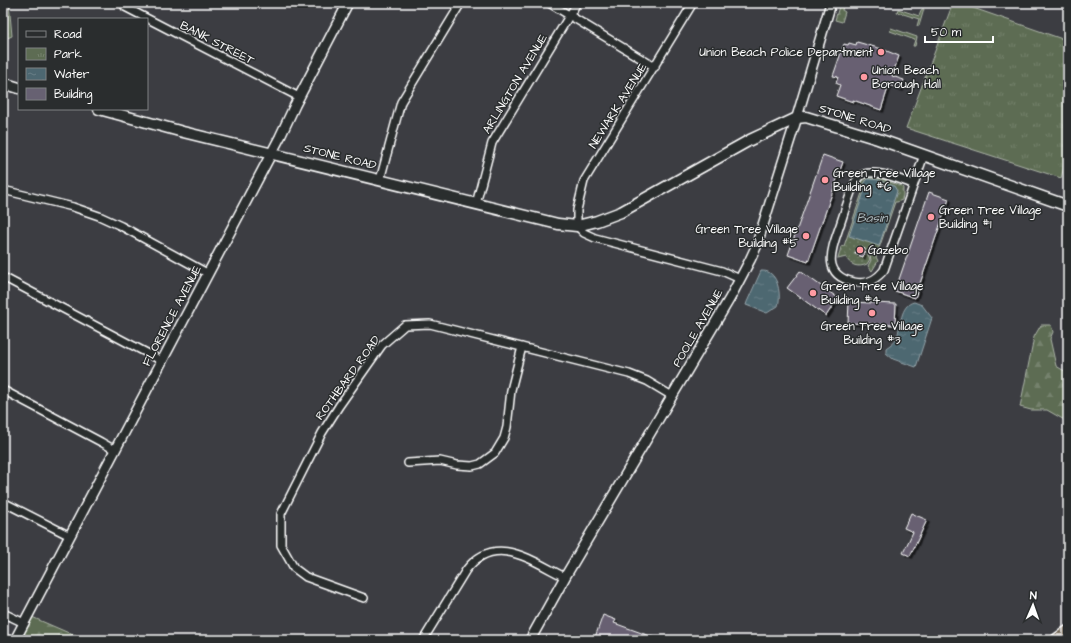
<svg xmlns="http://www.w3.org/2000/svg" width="1071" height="643" viewBox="0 0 1071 643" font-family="'Architects Daughter',sans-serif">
  <defs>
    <pattern id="grass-dots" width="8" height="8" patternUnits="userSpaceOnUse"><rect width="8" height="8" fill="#5d6c53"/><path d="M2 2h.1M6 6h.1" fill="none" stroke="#75826d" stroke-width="1.8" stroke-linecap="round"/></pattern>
    <pattern id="forest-firs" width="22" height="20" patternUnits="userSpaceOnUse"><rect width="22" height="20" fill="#5d6c53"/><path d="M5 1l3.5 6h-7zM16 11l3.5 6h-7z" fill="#75826d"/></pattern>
    <pattern id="wetland-marsh" width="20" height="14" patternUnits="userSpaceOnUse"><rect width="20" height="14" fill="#5d6c53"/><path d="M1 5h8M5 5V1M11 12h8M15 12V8" fill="none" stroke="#75826d"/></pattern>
    <pattern id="park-tufts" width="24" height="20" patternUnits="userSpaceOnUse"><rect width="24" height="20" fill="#5d6c53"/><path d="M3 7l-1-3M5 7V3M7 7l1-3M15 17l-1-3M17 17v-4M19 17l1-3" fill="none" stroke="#75826d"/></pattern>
    <pattern id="water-ripples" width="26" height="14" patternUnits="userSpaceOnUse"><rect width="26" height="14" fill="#4d6771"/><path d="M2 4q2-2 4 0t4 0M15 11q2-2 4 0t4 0" fill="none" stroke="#687e86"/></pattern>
    <filter id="shadow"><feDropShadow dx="2.5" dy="2.5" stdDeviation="0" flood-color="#0009"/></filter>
  </defs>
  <rect width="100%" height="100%" fill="#3c3d42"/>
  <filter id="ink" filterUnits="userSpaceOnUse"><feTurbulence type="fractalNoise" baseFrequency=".025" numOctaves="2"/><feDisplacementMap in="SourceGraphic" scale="8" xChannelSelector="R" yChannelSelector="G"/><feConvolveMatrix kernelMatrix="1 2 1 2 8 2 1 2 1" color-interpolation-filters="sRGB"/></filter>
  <g filter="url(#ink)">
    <!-- grass -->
    <path fill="url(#grass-dots)" stroke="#aeb6a9" d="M840,3h4l-2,7 3,2 -3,10 -7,-2z
      M867,178h12l22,8 2,2v7l-1,5 -5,2h-2l-19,55 2,4 -6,10 -4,-5 3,-6 -1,-5 -6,-3 1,-3 -7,-3 -3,8 7,3 2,-3 4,1 2,4 -3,5c-8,4 -17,2 -21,-7l-8,2 3,-12 3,-1 19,-56 -2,-1 -2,-5z"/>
    <!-- forest -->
    <path fill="url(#forest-firs)" stroke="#aeb6a9" d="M1041,325h10l2,7 -3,7 6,27 12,7v49l-21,-12h-16l-11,-3 14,-70z
      M25,614l60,26h-73z"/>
    <!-- wetland -->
    <path fill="url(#wetland-marsh)" stroke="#aeb6a9" d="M3,3h6l3,33 -9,4z"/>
    <!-- park -->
    <path fill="url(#park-tufts)" stroke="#aeb6a9" d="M953,3h6l109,38v111l-7,26 -155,-50z"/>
    <!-- garden -->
    <path fill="#5d6c53" stroke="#aeb6a9" d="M898,9l21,7 3,-7h2l-5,17h-2l2,-7 -22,-7z
      M891,28l26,9 -2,9h-2l2,-6 -25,-9z"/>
    <!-- water -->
    <path fill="url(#water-ripples)" stroke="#94a4aa" d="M868,179l11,1 15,6 3,5 -18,55 -30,-10 16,-47 -3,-2 4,-6z
      M761,271c3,0 6,0 9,2 9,6 11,24 8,33l-11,7 -21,-8 1,-3z
      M914,302l8,3 10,13 -16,49 -23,-8 -7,-6v-5c4,-3 9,-6 11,-11 4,-11 3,-32 17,-35z"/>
    <!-- building -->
    <path fill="#676172" stroke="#fff" filter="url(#shadow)" d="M857,42l25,7 17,7 -7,20 12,4 -3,9 -12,-4 -8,25 -28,-10v2l-17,-6 4,-11 -4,-2 2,-6 -5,-1 11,-32 4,1 1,-2 7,2z
      M823,155l20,7 -35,100 -20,-7z
      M929,192l20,7 -34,99 -20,-7z
      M858,246l7,3 -2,8 -8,-3z
      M800,271l38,27 -12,18 -39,-28z
      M849,302l47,2 -1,21 -47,-2z
      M911,513l16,7 -17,36 -7,-3 10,-21 -9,-4z
      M603,615l13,5 -2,3 44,16v1h-64z"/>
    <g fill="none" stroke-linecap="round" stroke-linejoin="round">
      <defs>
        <path id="minor" d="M338,3l8,5
          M549,3l106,64
          M693,3l-109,178 -7,29v16l7,7 11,5 127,33 18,8
          M125,7l174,90
          M380,180l21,-78 60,-99
          M913,184c-13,-4 -42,-18 -54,-7 -3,3 -5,7 -6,10 -5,13 -9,26 -13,38 -8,23 -20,50 14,57 13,3 22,-2 30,-12l40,-115
          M3,190l70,17 26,9 22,10 86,47
          M476,204l16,-61 85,-140
          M3,277l159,84
          M3,390l98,52 14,8
          M408,463l32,-2 17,4 15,1 8,-2 15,-11 9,-15 3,-11 4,-37 11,-43
          M3,502l67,34
          M364,598l-58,-21 -12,-9 -13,-23v-31l41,-81 17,-27 43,-61 23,-20 25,-1 199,50 18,7 25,15
          M3,613l21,10
          M423,640l43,-70c29,-38 66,-9 99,7"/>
        <path id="tertiary" d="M15,640l265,-503 15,-32 53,-102
          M530,640l35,-63 165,-279 20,-38 6,-13 38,-120 37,-124"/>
        <path id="secondary" d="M3,83l16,5
          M99,109l84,23 375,92 19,2 20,-5 24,-9 129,-72 47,-22 9,-1 72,22 190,67"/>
        <path id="trunk" d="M1057,640l11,-8"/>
      </defs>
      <!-- minor casing -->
      <use href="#minor" stroke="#fff" stroke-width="10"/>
      <!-- tertiary casing -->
      <use href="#tertiary" stroke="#fff" stroke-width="12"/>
      <!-- secondary casing -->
      <use href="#secondary" stroke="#fff" stroke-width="13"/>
      <!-- trunk casing -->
      <use href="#trunk" stroke="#fff" stroke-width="15"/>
      <!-- minor -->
      <use href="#minor" stroke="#2a2d2e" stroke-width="7"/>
      <!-- tertiary -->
      <use href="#tertiary" stroke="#2a2d2e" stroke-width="9"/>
      <!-- secondary -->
      <use href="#secondary" stroke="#2a2d2e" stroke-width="10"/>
      <!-- trunk -->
      <use href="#trunk" stroke="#746a5a" stroke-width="12"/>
    </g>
  </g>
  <!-- markers -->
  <g fill="#ff9aa2" stroke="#2a2d2e" stroke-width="1.5">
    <circle cx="881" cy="52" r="4"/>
    <circle cx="864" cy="77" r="4"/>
    <circle cx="825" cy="180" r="4"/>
    <circle cx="931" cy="217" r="4"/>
    <circle cx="806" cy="236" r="4"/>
    <circle cx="860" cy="250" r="4"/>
    <circle cx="813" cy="293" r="4"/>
    <circle cx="872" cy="313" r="4"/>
  </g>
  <g text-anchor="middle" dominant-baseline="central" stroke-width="3" stroke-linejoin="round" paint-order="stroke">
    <!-- street labels -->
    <g font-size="12" fill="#fff" stroke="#2a2d2e">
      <text transform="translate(217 43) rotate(27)">BANK STREET</text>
      <text transform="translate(515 84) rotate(-59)">ARLINGTON AVENUE</text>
      <text transform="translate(618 106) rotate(-58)">NEWARK AVENUE</text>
      <text transform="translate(855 119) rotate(17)">STONE ROAD</text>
      <text transform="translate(340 157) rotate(14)">STONE ROAD</text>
      <text transform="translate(172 316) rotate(-62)">FLORENCE AVENUE</text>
      <text transform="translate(698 328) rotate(-60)">POOLE AVENUE</text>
      <text transform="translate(348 378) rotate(-54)">ROTHBARD ROAD</text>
    </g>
    <!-- poi labels -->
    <g font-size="12" fill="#fff" stroke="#2a2d2e" text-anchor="start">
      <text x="873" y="52" text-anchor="end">Union Beach Police Department</text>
      <text x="872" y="70">Union Beach<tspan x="872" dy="14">Borough Hall</tspan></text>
      <text x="833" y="173">Green Tree Village<tspan x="833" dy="14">Building #6</tspan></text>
      <text x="939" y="210">Green Tree Village<tspan x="939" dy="14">Building #1</tspan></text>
      <text x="798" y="229" text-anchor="end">Green Tree Village<tspan x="798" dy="14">Building #5</tspan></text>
      <text x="868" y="250">Gazebo</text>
      <text x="821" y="286">Green Tree Village<tspan x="821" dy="14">Building #4</tspan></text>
      <text x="872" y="326" text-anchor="middle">Green Tree Village<tspan x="872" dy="14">Building #3</tspan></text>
    </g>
    <!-- water labels -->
    <g font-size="13" font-style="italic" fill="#afbbbf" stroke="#2a2d2e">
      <text x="872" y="218">Basin</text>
    </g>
  </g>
  <!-- margin -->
  <rect width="1071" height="643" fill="none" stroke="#2a2d2e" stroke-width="16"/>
  <rect x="8" y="8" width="1055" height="627" fill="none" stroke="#fff" stroke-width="1.5" filter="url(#ink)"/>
  <!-- legend -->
  <rect x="18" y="18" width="130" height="92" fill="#2a2d2e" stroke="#7f8182"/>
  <rect x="26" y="31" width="20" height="6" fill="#2a2d2e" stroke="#7f8182"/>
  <text x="54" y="38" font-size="12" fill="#ffffff">Road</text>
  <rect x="26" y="48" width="20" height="12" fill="url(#park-tufts)" stroke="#7f8182"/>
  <text x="54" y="58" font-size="12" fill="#ffffff">Park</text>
  <rect x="26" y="68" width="20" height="12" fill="url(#water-ripples)" stroke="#7f8182"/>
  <text x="54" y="78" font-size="12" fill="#ffffff">Water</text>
  <rect x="26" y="88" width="20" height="12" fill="#676172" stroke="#7f8182"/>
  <text x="54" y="98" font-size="12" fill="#ffffff">Building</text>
  <!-- north arrow -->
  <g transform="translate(1033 605) rotate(2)" stroke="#2a2d2e" stroke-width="3" paint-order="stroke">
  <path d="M0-3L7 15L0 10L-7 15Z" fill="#ffffff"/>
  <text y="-6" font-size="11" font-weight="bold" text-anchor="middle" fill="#ffffff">N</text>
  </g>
  <!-- scale -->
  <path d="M925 36v6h68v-6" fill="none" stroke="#ffffff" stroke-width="2"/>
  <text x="931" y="36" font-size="12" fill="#ffffff" stroke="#2a2d2e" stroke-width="3" paint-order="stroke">50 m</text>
</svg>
